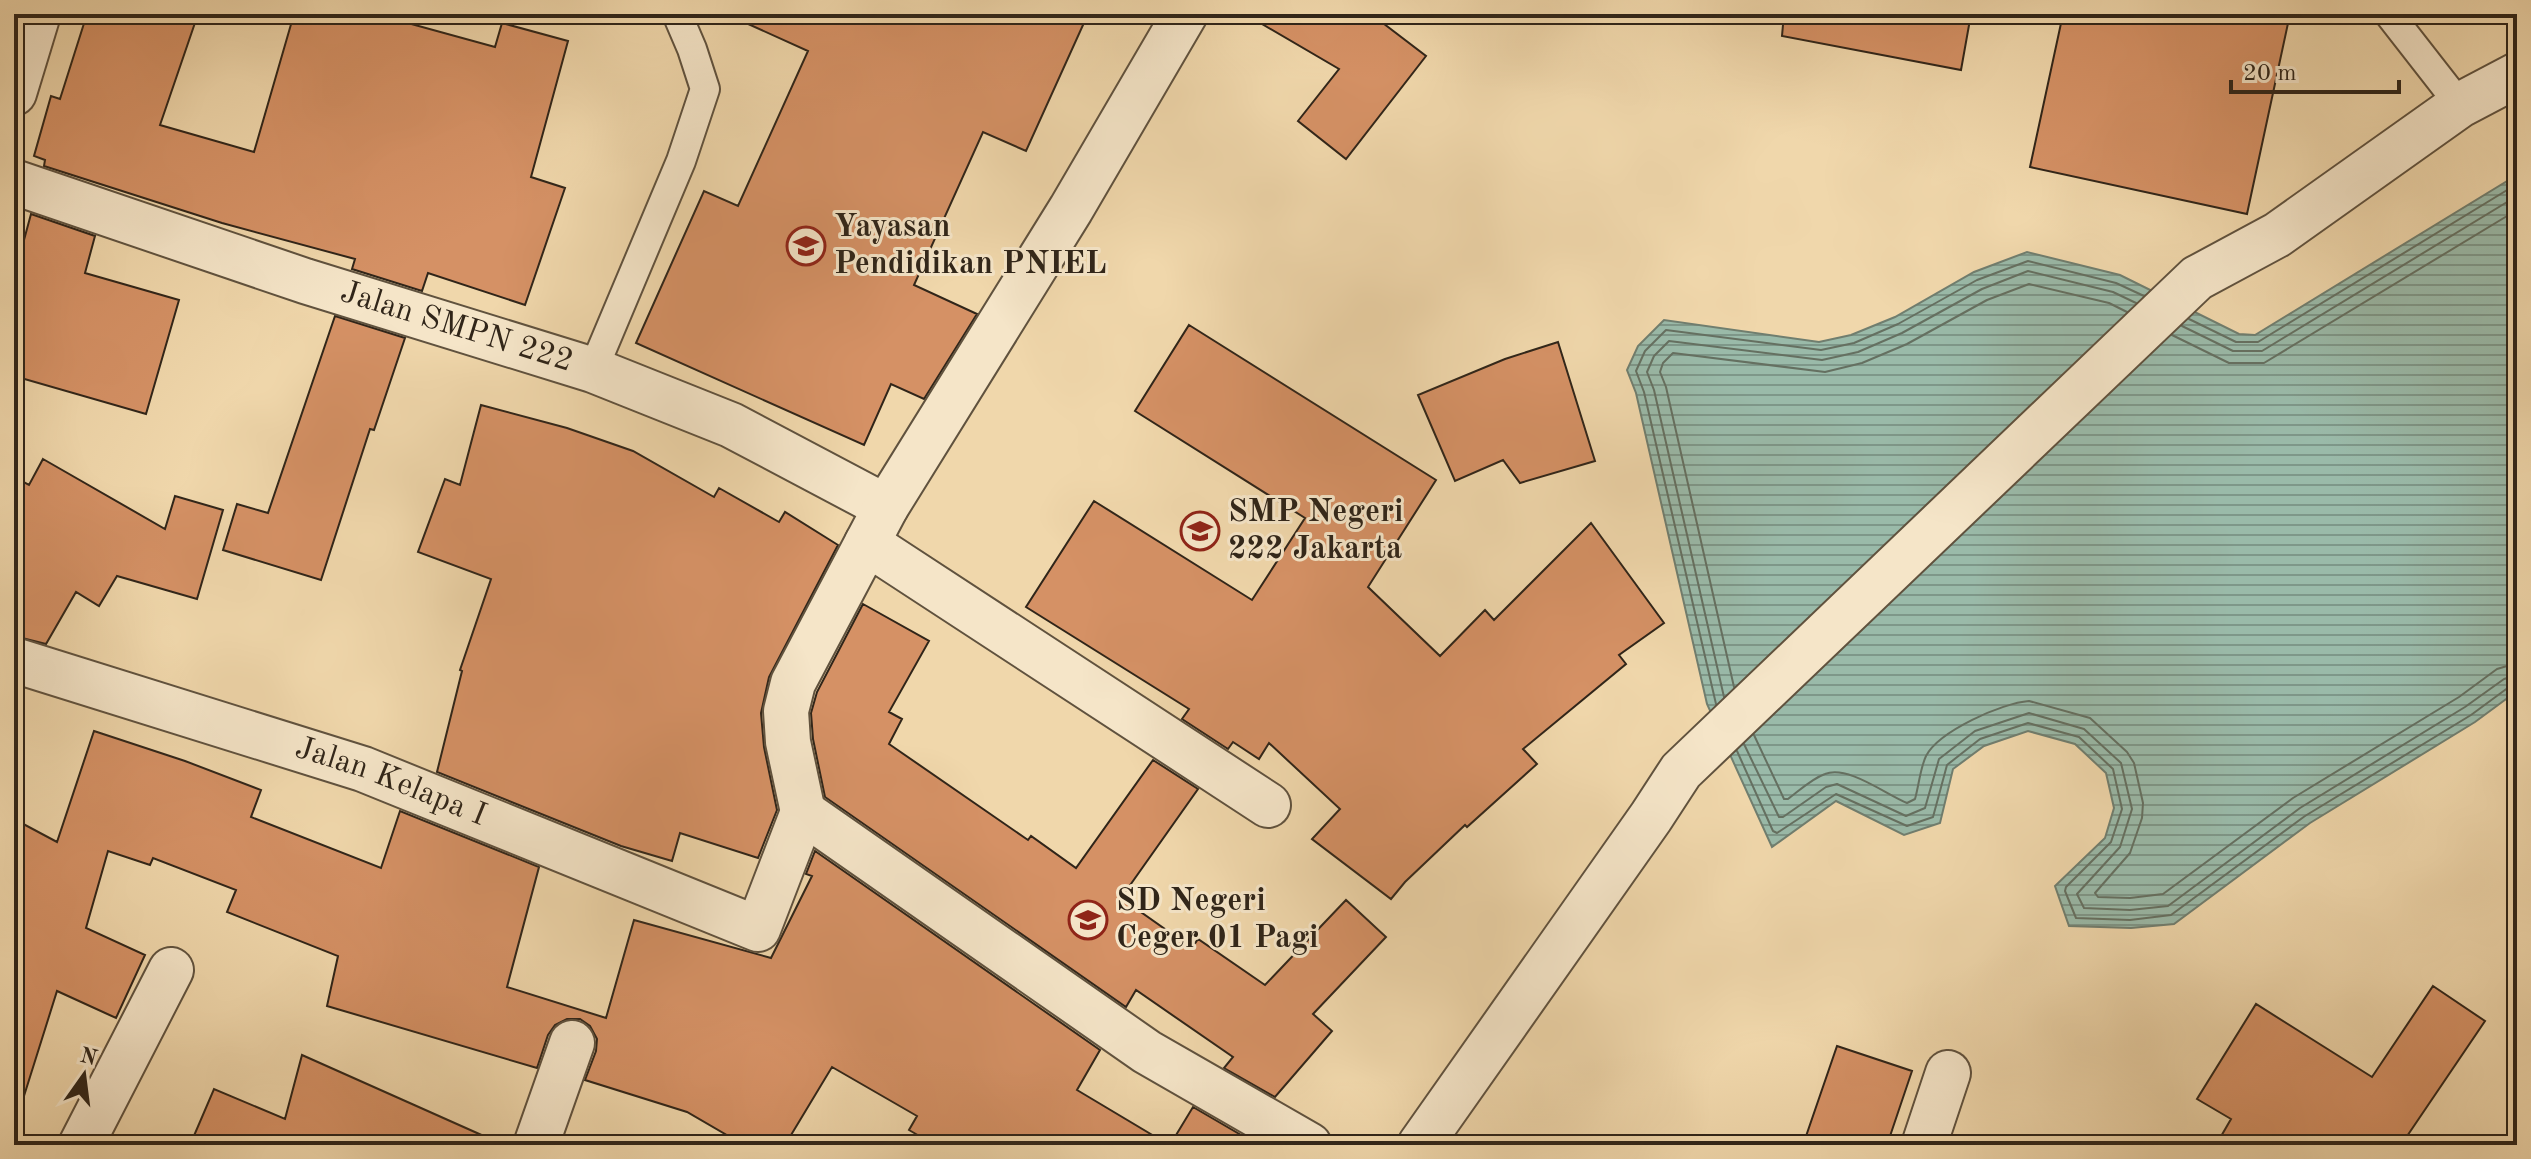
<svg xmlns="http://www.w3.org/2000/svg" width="2531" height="1159" viewBox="0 0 2531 1159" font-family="'Old Standard TT',serif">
  <defs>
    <pattern id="water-rules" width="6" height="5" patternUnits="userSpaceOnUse" patternTransform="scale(2)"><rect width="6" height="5" fill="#9abaa9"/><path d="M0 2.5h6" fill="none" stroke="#7e9789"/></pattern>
  </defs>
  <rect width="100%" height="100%" fill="#f0d7ab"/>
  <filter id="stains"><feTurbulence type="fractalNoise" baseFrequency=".0025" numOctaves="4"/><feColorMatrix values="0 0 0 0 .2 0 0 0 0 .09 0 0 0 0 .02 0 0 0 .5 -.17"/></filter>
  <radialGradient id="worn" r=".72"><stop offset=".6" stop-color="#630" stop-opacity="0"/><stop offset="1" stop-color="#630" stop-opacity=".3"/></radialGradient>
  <!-- water -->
  <path fill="url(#water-rules)" stroke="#707e6f" stroke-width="2" d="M2517,175v516l-42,31 -165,101 -136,101 -43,4 -62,-2 -14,-40 50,-48 9,-30 -8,-35 -31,-29 -47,-13 -44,15 -31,23 -13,54 -36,12 -68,-34 -64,46 -65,-143 -71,-311 -9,-23 11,-24 26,-26 155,22 32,-7 44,-18 79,-45 53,-20 93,23 119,59 16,1z"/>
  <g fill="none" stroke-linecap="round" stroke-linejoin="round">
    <!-- shore -->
    <path stroke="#657061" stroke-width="2" d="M2189,319l47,23h22l259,-158
      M2182,326l51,25h29l255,-155
      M2172,335l57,28h35l253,-153
      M1734,687l-68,-300 -6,-15 3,-9 10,-10 152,19 37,-9 45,-19 80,-44 42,-16 80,19 18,9
      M1724,697l-70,-307 -7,-18 7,-16 15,-15 153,19 36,-8 44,-19 80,-44 46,-18 85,21 23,11
      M1716,704l-72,-312 -8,-21 9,-20 21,-21 155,20 33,-7 44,-19 79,-44 51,-19 88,22 28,13
      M1754,735l30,64h4c11,-8 23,-20 37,-25 23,-9 60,20 82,29l8,-4c4,-14 5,-30 11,-43 13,-25 76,-53 103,-55l61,17 37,34 7,11 9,40 -1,15 -12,35 -35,40 3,4 32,1 33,-4 130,-96 166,-101 38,-28 20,-6
      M1744,744l35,73h4l43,-30 11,-3 69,32 19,-8 14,-49 36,-28 54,-18 55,16 37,34 11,46 -12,38 -43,47 7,14 46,2 38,-4 132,-98 165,-101 39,-28 13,-4
      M1737,751l36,80 4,2 59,-39 71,32 26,-9 14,-52 33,-26 48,-16 51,14 34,32 9,40 -11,33 -45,45 -1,4 11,27 54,2 41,-5 134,-99 166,-101 38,-28 8,-2"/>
  </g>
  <!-- building -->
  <path fill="#d59165" stroke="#302519" stroke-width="2" d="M87,14h111l-38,111 94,27 40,-138h81l120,33 7,-24 66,18 -37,136 34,11 -40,117 -97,-32 -6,18 -70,-22 3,-10 -133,-36 -178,-57 1,-6 -11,-4 17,-60 9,3z
    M726,14h362l-62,137 -43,-19 -69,153 63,29 -53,85 -33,-15 -27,61 -228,-102 68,-152 34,15 70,-155z
    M1245,14h126l55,42 -80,103 -48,-38 41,-52z
    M1784,14h187l-10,56 -179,-34z
    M2063,14h227l-43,200 -217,-47z
    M31,214l64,22 -10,37 94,27 -33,114 -132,-38v-99z
    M335,316l70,22 -31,92 -4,-1 -49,151 -98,-30 14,-46 31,9z
    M1189,325l247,155 -68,107 72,69 45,-46 9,10 97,-97 73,100 -45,32 7,9 -103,85 14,15 -70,63 -2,-2 -60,57 -14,17 -79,-60 28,-30 -71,-66 -10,16 -26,-17 -5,7 -46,-30 7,-10 -163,-102 68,-106 158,99 53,-82 -170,-107z
    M1558,342l37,119 -75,22 -17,-23 -48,21 -37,-86 87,-36z
    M481,405l86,23 66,23 81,46 5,-9 60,34 6,-10 53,33 -69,132 -8,36 3,34 13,63 -19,48 -78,-25 -8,28 -51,-15 -184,-74 25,-101 -2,-1 31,-91 -73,-27 27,-73 15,6z
    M43,459l122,70 10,-33 48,14 -26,89 -80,-23 -18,30 -23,-14 -30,52 -32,-8v-159l15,8z
    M863,604l66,37 -40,71 13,7 -13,25 139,96 3,-4 45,32 77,-108 45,29 -77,109 71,50 6,-9 67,46 81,-85 40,37 -73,77 19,17 -57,66 -51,-29 9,-11 -97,-67 -10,17 -301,-210 -12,-58 -2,-26 6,-21z
    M94,731l91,30 76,29 -10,27 130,51 19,-57 139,56 -32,120 99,31 28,-98 137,38 41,-82 -6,-2 9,-23 285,199 -23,40 92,55h-234l-26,-15 8,-14 -85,-49 -47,78h-41l-57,-33 -102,-32 11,-29 1,-12 -7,-13 -10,-7h-13l-12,6 -7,10 -11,33 -210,-62 11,-50 -111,-44 9,-22 -83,-32 -3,7 -42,-14 -22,77 59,27 -29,63 -59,-27 -33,105 -10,-1v-276l43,23z
    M2433,986l52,35 -84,124h-185l15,-26 -34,-20 59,-95 116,73z
    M1837,1046l75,25 -25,74h-84z
    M302,1055l202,90h-314l24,-56 71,30z
    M1193,1107l48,28 -8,10h-63z"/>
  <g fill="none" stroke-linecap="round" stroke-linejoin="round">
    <defs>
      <path id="service" d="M2389,14l71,91
        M593,370l88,-209 24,-72 -13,-40 -15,-35"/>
      <g id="minor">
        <path d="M14,93l24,-79"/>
        <path id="s1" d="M14,182l291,99 288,89 138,55 155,82"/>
        <path d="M867,543l401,262"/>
        <path id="s2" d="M14,660l349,109 395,160 45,-117 -15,-70 -2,-31 7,-28 93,-176 185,-298 114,-195"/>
        <path d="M803,812l344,240 162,93"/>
        <path d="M81,1145l90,-175"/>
        <path d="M536,1145l36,-102"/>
        <path d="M1420,1145l231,-328 30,-46 516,-493 80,-43 183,-130 57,-30"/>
        <path d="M1924,1145l24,-72"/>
      </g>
    </defs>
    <!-- service casing -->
    <use href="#service" stroke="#60523e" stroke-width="32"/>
    <!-- minor casing -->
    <use href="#minor" stroke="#60523e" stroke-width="48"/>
    <!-- service -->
    <use href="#service" stroke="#f5e5c8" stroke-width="28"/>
    <!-- minor -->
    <use href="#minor" stroke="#f5e5c8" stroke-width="44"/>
  </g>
  <!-- icons -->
  <defs>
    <symbol id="school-ring" viewBox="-11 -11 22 22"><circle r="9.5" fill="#f5e5c8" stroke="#8f2418" stroke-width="1.5"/><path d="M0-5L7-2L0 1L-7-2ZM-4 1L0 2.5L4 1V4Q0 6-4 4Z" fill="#8f2418"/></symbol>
  </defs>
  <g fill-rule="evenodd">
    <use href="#school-ring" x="784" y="224" width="44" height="44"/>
    <use href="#school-ring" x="1178" y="509" width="44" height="44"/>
    <use href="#school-ring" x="1066" y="898" width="44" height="44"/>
  </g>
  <g text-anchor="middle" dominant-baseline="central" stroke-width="6" stroke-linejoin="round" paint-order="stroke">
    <!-- poi labels -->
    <g font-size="32" font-weight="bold" fill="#302519" stroke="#f5e5c8" text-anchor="start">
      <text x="834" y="228">Yayasan<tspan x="834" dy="37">Pendidikan PNIEL</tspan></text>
      <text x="1228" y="513">SMP Negeri<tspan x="1228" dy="37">222 Jakarta</tspan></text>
      <text x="1116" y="902">SD Negeri<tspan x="1116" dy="37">Ceger 01 Pagi</tspan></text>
    </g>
    <!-- street labels -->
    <g font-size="32" fill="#302519" stroke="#f5e5c8">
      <text stroke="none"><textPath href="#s1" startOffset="466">Jalan SMPN 222</textPath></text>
      <text stroke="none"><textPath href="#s2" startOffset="396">Jalan Kelapa I</textPath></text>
    </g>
  </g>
  <!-- margin -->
  <rect width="2531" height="1159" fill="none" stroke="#f0d7ab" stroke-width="48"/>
  <rect x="16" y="16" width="2499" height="1127" fill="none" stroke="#302519" stroke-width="4"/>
  <rect x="24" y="24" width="2483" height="1111" fill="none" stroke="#302519" stroke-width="2"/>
  <!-- north arrow -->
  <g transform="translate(84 1075) rotate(14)" stroke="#f5e5c8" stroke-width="6" paint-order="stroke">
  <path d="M0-6L14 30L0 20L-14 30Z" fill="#302519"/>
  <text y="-12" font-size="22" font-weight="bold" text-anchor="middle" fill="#302519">N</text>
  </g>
  <!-- scale -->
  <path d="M2231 80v12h168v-12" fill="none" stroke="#302519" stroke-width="4"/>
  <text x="2243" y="80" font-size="24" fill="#302519" stroke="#f5e5c8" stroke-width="6" paint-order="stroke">20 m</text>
  <rect width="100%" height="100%" filter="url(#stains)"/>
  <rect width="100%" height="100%" fill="url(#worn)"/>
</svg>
